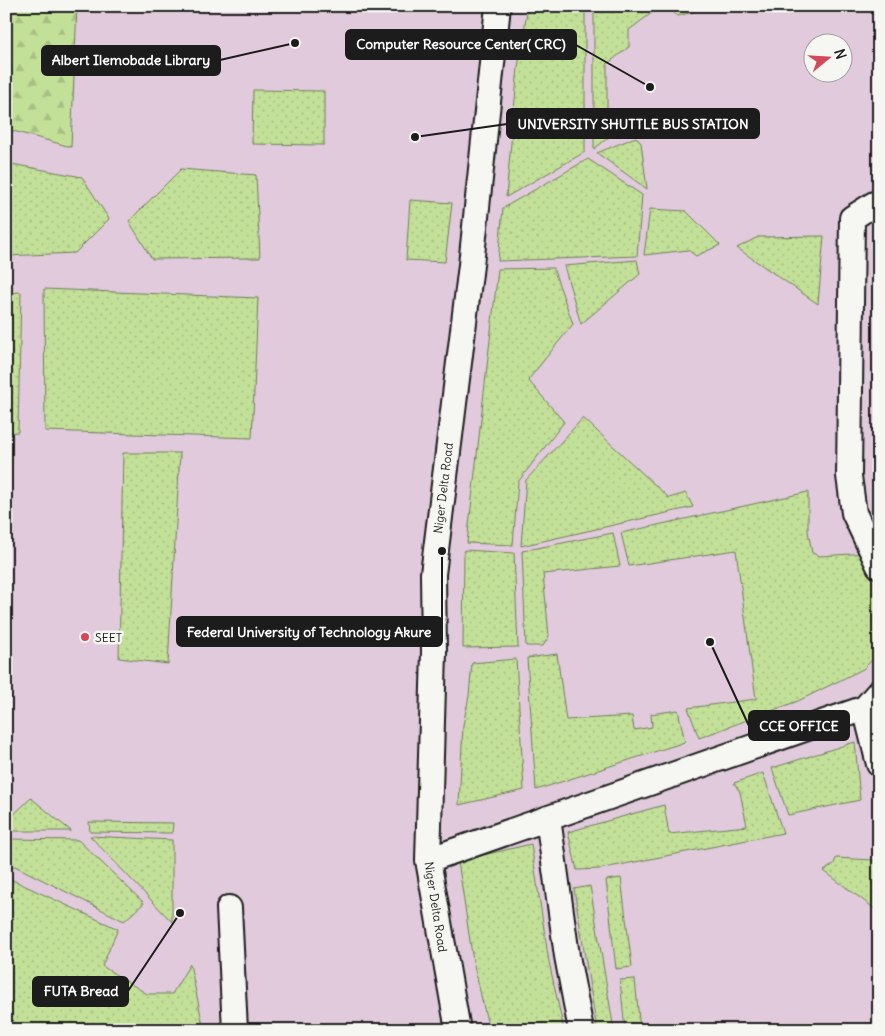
<svg xmlns="http://www.w3.org/2000/svg" width="885" height="1036" viewBox="0 0 885 1036" font-family="Delius,sans-serif">
  <defs>
    <pattern id="grass-dots" width="8" height="8" patternUnits="userSpaceOnUse" patternTransform="scale(1.25)"><rect width="8" height="8" fill="#c3e098"/><path d="M2 2h.1M6 6h.1" fill="none" stroke="#a7c082" stroke-width="1.8" stroke-linecap="round"/></pattern>
    <pattern id="forest-firs" width="22" height="20" patternUnits="userSpaceOnUse" patternTransform="scale(1.25)"><rect width="22" height="20" fill="#c3e098"/><path d="M5 1l3.5 6h-7zM16 11l3.5 6h-7z" fill="#a7c082"/></pattern>
  </defs>
  <rect width="100%" height="100%" fill="#e9dce5"/>
  <filter id="ink" filterUnits="userSpaceOnUse"><feTurbulence type="fractalNoise" baseFrequency=".02" numOctaves="2"/><feDisplacementMap in="SourceGraphic" scale="10" xChannelSelector="R" yChannelSelector="G"/><feConvolveMatrix kernelMatrix="1 2 1 2 8 2 1 2 1" color-interpolation-filters="sRGB"/></filter>
  <g filter="url(#ink)">
    <!-- built -->
    <path fill="#e0cadc" fill-rule="evenodd" d="M6,6h873v1024h-873zM812,42h30v30h-30z"/>
    <!-- grass -->
    <path fill="url(#grass-dots)" stroke="#707e5a" d="M528,6h57v146l-79,45 12,-130z
      M594,6h67l-32,24v17l-22,17v47l11,14 -9,12 -15,12z
      M664,6h29v6l-15,4z
      M253,90l71,1v54l-72,-1z
      M636,137l5,6 6,46 -50,-36z
      M588,159l54,36 -5,61 -139,5 5,-53z
      M6,163l76,14 27,42 -34,34 -69,3z
      M181,169l75,6 4,83 -108,1 -23,-38z
      M410,200l42,3 -7,59 -39,-2z
      M650,209l36,2 34,34 -24,11 -8,-6 -44,5z
      M824,236l-6,68 -81,-56 21,-11z
      M637,260l3,14 -59,50 -17,-58z
      M553,268l20,56 -45,56 36,42 -46,60 -5,63 -46,-2 31,-274z
      M44,289l214,9 -6,140 -207,-7z
      M21,292l-3,140 -12,1v-140z
      M583,418l86,80 17,-5 7,14 -172,39 5,-66z
      M123,453h57l-12,211 -49,-6z
      M808,492v39l4,22 8,3 47,-3 12,29v65l-3,9 -13,13 -65,32 -99,37 -11,-30 68,-9 -20,-149 -107,16 -8,-33z
      M613,533l7,33 -77,8 6,62 -6,10h-17l-4,-95z
      M464,550l50,3 4,94 -55,1z
      M557,654l9,66 66,-4 2,14 18,-3 -1,-13 27,-4 7,32 -149,48 -9,-132z
      M516,659l8,131 -65,15 4,-80 6,-29 3,-33z
      M855,742l5,58 -72,15 -16,-47z
      M763,773l20,60 -184,36 -22,1 -9,-38 96,-27 5,29 78,-8 -7,-34 -6,-9z
      M31,798l40,33h-65v-9z
      M89,822l84,1 -1,10 -82,-1z
      M90,836l82,4v82z
      M6,839l72,1 66,63 -20,18 -109,-55 -9,5z
      M531,844l18,118 15,68h-75l-16,-69 -15,-100z
      M836,858l37,2 6,4v48l-55,-41 10,-7z
      M8,878l110,51 -16,37 45,28h25l18,-30 14,66h-198z
      M621,878l11,89 -16,2 -10,-89z
      M590,886l24,144h-17l-23,-141z
      M635,979l5,51h-15l-5,-50z"/>
    <!-- forest -->
    <path fill="url(#forest-firs)" stroke="#707e5a" d="M6,6h71l-6,141 -65,-18z"/>
    <g fill="none" stroke-linecap="round" stroke-linejoin="round">
      <defs>
        <path id="street" d="M879,205l-5,-1 -22,14 -3,258 5,37 25,53
          M865,708l14,56
          M548,818l19,138 14,74
          M428,860l437,-152 14,-16
          M229,908l6,122
          M458,1030l-30,-170 6,-208 -1,-78 38,-309 27,-259"/>
      </defs>
      <!-- street casing -->
      <use href="#street" stroke="#1c1c1c" stroke-width="28"/>
      <!-- street -->
      <use href="#street" stroke="#f6f6f2" stroke-width="24"/>
    </g>
  </g>
  <!-- markers -->
  <circle fill="#d1495b" stroke="#f6f6f2" stroke-width="2" cx="85" cy="637" r="5"/>
  <g text-anchor="middle" dominant-baseline="central" stroke-width="5" stroke-linejoin="round" paint-order="stroke">
    <!-- street labels -->
    <g font-size="12" fill="#1c1c1c" stroke="#f6f6f2">
      <text transform="translate(443 488) rotate(-83)">Niger Delta Road</text>
      <text transform="translate(436 907) rotate(81)">Niger Delta Road</text>
    </g>
    <!-- poi labels -->
    <g font-size="12" fill="#1c1c1c" stroke="#f6f6f2" text-anchor="start">
      <text x="95" y="637">SEET</text>
    </g>
  </g>
  <!-- callouts -->
  <path fill="none" stroke="#1c1c1c" stroke-width="2" d="M650 87L576 45M295 43L220 60M415 137L507 124M442 551L442 632M710 642L749 726M180 913L128 991"/>
  <g fill="#1c1c1c" stroke="#f6f6f2" stroke-width="2">
    <circle cx="650" cy="87" r="5"/>
    <circle cx="295" cy="43" r="5"/>
    <circle cx="415" cy="137" r="5"/>
    <circle cx="442" cy="551" r="5"/>
    <circle cx="710" cy="642" r="5"/>
    <circle cx="180" cy="913" r="5"/>
  </g>
  <g fill="#1c1c1c" stroke="#1c1c1c" stroke-width="2">
    <rect x="346" y="30" width="230" height="29" rx="5"/>
    <rect x="42" y="46" width="178" height="29" rx="5"/>
    <rect x="507" y="109" width="252" height="29" rx="5"/>
    <rect x="177" y="617" width="265" height="29" rx="5"/>
    <rect x="749" y="711" width="100" height="29" rx="5"/>
    <rect x="33" y="977" width="95" height="29" rx="5"/>
  </g>
  <g font-size="14" text-anchor="middle" font-weight="bold" fill="#fff">
    <text x="461" y="49">Computer Resource Center( CRC)</text>
    <text x="131" y="65">Albert Ilemobade Library</text>
    <text x="633" y="129">UNIVERSITY SHUTTLE BUS STATION</text>
    <text x="309" y="637">Federal University of Technology Akure</text>
    <text x="799" y="731">CCE OFFICE</text>
    <text x="81" y="996">FUTA Bread</text>
  </g>
  <!-- margin -->
  <rect width="885" height="1036" fill="none" stroke="#f6f6f2" stroke-width="25"/>
  <rect x="12" y="12" width="860" height="1011" fill="none" stroke="#1c1c1c" stroke-width="2" filter="url(#ink)"/>
  <!-- north arrow -->
  <g transform="translate(828 58) rotate(72)"><circle r="24" fill="#f6f6f2" stroke="#9f9f9c"/>
  <path d="M0-4L9 19L0 12L-9 19Z" fill="#d1495b"/>
  <text y="-8" font-size="14" font-weight="bold" text-anchor="middle" fill="#1c1c1c">N</text>
  </g>
</svg>
